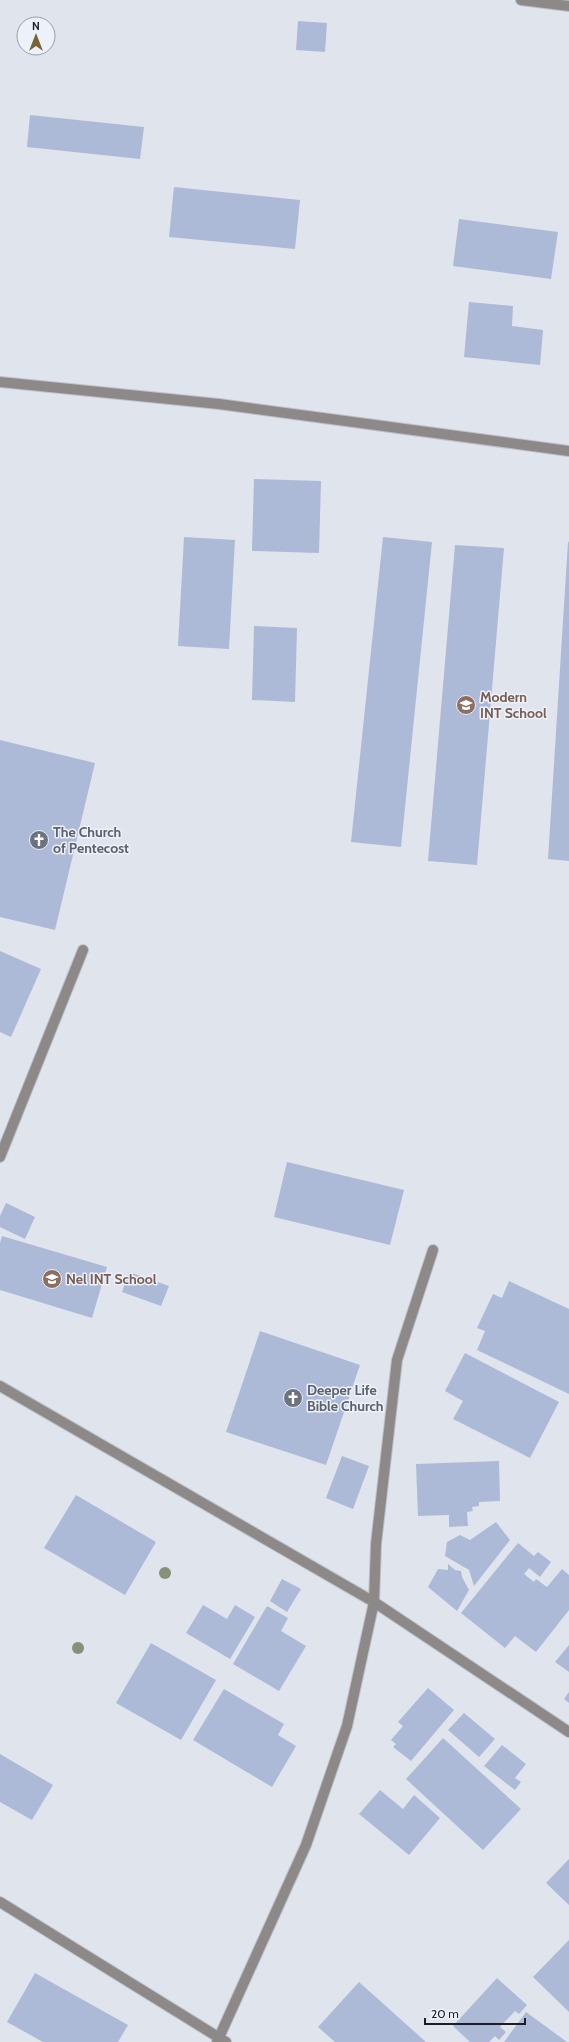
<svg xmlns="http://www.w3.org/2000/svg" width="569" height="2042" viewBox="0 0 569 2042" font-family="Cabin,sans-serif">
  <rect width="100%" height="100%" fill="#e0e4ed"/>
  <!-- building -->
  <path fill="#acbad8" d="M298,21l29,2 -2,29 -29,-2z
    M30,115l114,12 -4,32 -113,-12z
    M174,187l126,13 -5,49 -126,-12z
    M459,219l99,13 -7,47 -98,-13z
    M469,302l44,4 -1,20 31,4 -3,35 -76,-8z
    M254,479l67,2 -2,72 -67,-2z
    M184,537l51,3 -6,109 -51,-3z
    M383,537l49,5 -31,305 -50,-5z
    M568,542h1v319l-21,-2z
    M455,545l49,3 -27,317 -49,-4z
    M254,626l43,2 -2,74 -43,-2z
    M0,740l95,23 -40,167 -55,-13z
    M0,951l41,18 -30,68 -11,-5z
    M287,1162l117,28 -14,55 -116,-28z
    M6,1203l29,14 -10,22 -25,-12v-11z
    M2,1236l105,31 -15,51 -92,-28v-47z
    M129,1272l40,14 -8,20 -39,-14z
    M509,1281l60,28v85l-92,-44 8,-19 -8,-3 16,-34 9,4z
    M260,1331l100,34 -34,100 -100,-33z
    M465,1353l94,49 -29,56 -77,-39 10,-18 -18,-10z
    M342,1456l27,10 -16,43 -27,-11z
    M499,1461l1,40 -21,1v4l-7,1 1,4 -6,1 1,14 -19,1v-12l-31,1 -2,-52z
    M76,1495l80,47 -31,53 -81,-47z
    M496,1522l14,18 -36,46 -5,-16 -24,-14 2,-14 13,-7 10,5z
    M518,1543l16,13 4,-4 13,10 -11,15 -11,-9 -5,6 10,8 2,-3 11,8 15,-18 7,6v35l-33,42 -21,-16 -10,12 -44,-35z
    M448,1564l7,6 6,1 1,6 7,13 -12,21 -29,-24 10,-18 10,1z
    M282,1579l19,10 -14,23 -17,-11z
    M203,1605l24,14 8,-14 20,12 -25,42 -44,-26z
    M267,1606l21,12 -7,13 25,15 -27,45 -46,-27z
    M151,1643l65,37 -35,60 -65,-37z
    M569,1645v27l-14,-10z
    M428,1688l26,22 -43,51 -18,-14 3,-3 -5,-4 12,-14 -5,-4z
    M224,1689l60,35 -6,11 18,11 -24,41 -79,-47z
    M569,1692v11l-5,-4z
    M464,1713l31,26 -16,18 -31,-27z
    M443,1738l78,71 -38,41 -77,-71z
    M502,1745l24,19 -11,14 6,4 -6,8 -31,-24z
    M0,1754l53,31 -21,35 -32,-18z
    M380,1790l23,19 11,-14 26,23 -31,37 -50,-41z
    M569,1859v46l-23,-22z
    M569,1940v72l-36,-35z
    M35,1973l93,52 -10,17h-75l-36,-20z
    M497,1978l30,27 -8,9 -4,-3 -15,16 6,5 -7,8 -4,-4 -6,6h-19l-17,-16z
    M359,1982l67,60h-91l-17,-15z
    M526,2012l41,30h-63z"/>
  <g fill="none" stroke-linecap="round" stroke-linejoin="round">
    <defs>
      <path id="street" d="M521,0l48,6
        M0,382l219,22 350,47
        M0,1157l83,-207
        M0,1386l374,216 195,130
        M0,1902l226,140
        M217,2042l89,-197 41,-119 27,-124 2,-58 21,-184 36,-110"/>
    </defs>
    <!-- street casing -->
    <use href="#street" stroke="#bdc0c8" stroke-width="12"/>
    <!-- street -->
    <use href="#street" stroke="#8e8989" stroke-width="10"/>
  </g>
  <!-- trees -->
  <g fill="#879078">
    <circle cx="165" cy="1573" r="6"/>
    <circle cx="78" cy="1648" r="6"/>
  </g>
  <!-- icons -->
  <defs>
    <symbol id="school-disc" viewBox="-11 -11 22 22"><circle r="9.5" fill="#8d6e63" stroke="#edf1fa"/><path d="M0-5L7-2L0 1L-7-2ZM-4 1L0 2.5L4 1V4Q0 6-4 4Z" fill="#fff"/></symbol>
    <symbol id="church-disc" viewBox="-11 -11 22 22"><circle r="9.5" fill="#6b7280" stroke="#edf1fa"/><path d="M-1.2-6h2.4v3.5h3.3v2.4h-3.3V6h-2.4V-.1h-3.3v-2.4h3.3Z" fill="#fff"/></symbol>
  </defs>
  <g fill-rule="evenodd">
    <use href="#school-disc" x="455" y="694" width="22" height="22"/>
    <use href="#church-disc" x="28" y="829" width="22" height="22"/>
    <use href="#school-disc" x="41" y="1268" width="22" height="22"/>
    <use href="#church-disc" x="282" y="1387" width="22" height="22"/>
  </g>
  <g text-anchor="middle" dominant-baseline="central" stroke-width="3" stroke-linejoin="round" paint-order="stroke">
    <!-- education labels -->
    <g font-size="14" font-weight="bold" fill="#785e54" stroke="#edf1fa" text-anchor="start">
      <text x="480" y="697">Modern<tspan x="480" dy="16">INT School</tspan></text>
      <text x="66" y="1279">Nel INT School</text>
    </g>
    <!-- worship labels -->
    <g font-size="14" font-weight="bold" fill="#5b616d" stroke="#edf1fa" text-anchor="start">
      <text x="53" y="832">The Church<tspan x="53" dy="16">of Pentecost</tspan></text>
      <text x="307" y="1390">Deeper Life<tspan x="307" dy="16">Bible Church</tspan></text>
    </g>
  </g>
  <!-- north arrow -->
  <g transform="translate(36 36)"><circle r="19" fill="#edf1fa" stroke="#999da3"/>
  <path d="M0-3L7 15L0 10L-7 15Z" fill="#796433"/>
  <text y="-6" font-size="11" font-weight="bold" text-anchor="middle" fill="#1c1e21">N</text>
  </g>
  <!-- scale -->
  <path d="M425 2018v6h100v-6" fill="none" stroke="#1c1e21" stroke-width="2"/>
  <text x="431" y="2018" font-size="12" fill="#1c1e21" stroke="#edf1fa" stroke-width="3" paint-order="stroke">20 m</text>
</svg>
